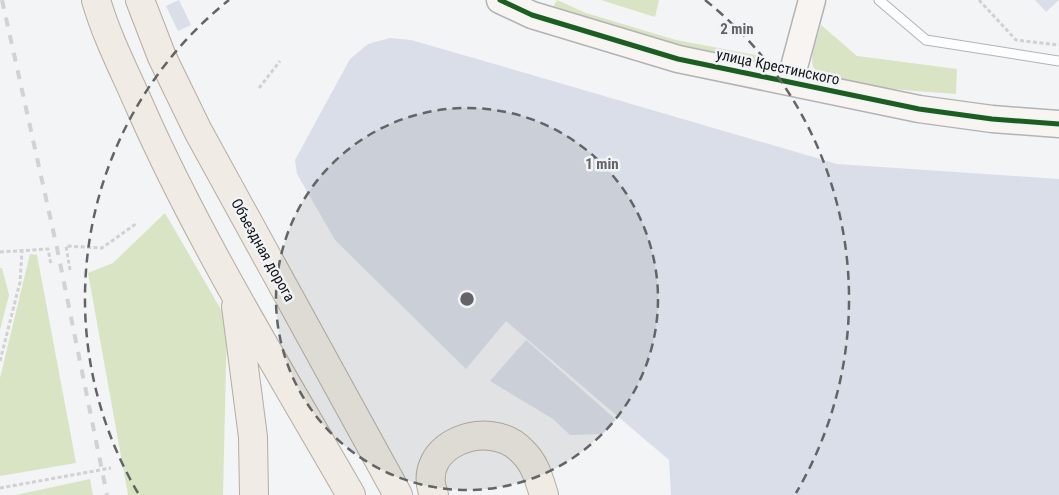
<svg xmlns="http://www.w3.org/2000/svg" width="1059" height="495" viewBox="0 0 1059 495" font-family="'Roboto Condensed',sans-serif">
  <rect width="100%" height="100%" fill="#f2f4f6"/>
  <!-- green -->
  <path fill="#d9e4c4" d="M557,0l29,13 90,27 90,17 -14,10 -202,-55z
    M601,0h58l-4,17z
    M821,25l36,31 100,13 -1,25c-24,-2 -128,-7 -141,-24 -8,-10 3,-33 6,-45z
    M165,213l62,107 -4,175h-95l-40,-222 25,-10z
    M30,254l7,1 39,208 -76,13v-98z
    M0,268h2l7,27 -9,35z
    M90,479l3,16h-77z"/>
  <!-- building -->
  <path fill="#d9dee9" d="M179,0l12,25 -13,6 -12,-25z
    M1035,0h24l-13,12z
    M390,38l21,2 104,30 322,94 222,15v316h-388l-2,-35 -163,-139 -40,48 -131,-129 -38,-66 -2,-14 55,-101 18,-15z
    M526,340l90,80 -13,14 -33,1 -17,-16 -63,-38z"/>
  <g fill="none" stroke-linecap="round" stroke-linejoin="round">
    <defs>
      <path id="lane" d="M879,0l47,40 133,21"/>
      <path id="secondary" d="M500,0l32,15 146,44 241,50 73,10 67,5
        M790,82l22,-82"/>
      <path id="primary" d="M96,0c11,38 29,72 45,109 59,133 137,259 210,386
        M140,0l22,57 36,74 200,364
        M236,306l17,131 1,58
        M434,495c-20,-50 55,-79 88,-44 13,12 17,28 22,44"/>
    </defs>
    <!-- lane casing -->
    <use href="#lane" stroke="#b2b3b5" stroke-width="11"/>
    <!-- secondary casing -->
    <use href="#secondary" stroke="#b2b3b5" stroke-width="29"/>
    <!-- primary casing -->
    <use href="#primary" stroke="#b7aca1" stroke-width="30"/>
    <!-- path -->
    <path stroke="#d1d1d2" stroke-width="3" stroke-dasharray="4 2.5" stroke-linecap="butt" d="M979,0l37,40 43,5
      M259,88l21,-27
      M0,252l48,-3 3,15
      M70,270l-4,-24 36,2 35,-25
      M0,361l20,-79 2,-31
      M0,488l111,-20"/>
    <!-- lane -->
    <use href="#lane" stroke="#fdfdfe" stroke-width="9"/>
    <!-- secondary -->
    <use href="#secondary" stroke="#f7f4f1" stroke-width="26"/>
    <!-- primary -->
    <use href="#primary" stroke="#f0ebe4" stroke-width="28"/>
    <!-- rail -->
    <path stroke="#d2d2d2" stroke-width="4" stroke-dasharray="9 9" stroke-linecap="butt" d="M2,0l55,248 50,247"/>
    <defs>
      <path id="cycleway" d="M500,0l32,15 146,44 241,50 73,10 67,5"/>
    </defs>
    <!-- cycleway casing -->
    <use href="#cycleway" stroke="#f1f3f7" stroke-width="8"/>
    <!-- cycleway -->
    <use href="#cycleway" stroke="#1b5e20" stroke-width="5"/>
  </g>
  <!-- distance rings -->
  <circle cx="467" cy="299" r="191" fill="#636466" fill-opacity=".12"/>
  <g fill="none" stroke="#636466" stroke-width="2.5" stroke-dasharray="9 6">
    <circle cx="467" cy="299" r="191"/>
    <path d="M138 493A382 382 0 0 1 229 0M705 0A382 382 0 0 1 796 493"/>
  </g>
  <g text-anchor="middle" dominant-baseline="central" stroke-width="5" stroke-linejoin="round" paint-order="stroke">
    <!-- street labels -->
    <g font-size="15" fill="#161718" stroke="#f1f3f7">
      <text transform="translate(778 67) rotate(12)">улица Крестинского</text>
      <text transform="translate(263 250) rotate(61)">Объездная дорога</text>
    </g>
  </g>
  <circle cx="467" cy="299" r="8" fill="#636466" stroke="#f1f3f7" stroke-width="2.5"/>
  <g font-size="15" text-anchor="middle" font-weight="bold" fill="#636466" stroke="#f1f3f7" stroke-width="5" stroke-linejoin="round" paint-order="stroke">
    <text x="737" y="34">2 min</text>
    <text x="602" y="169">1 min</text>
  </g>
</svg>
